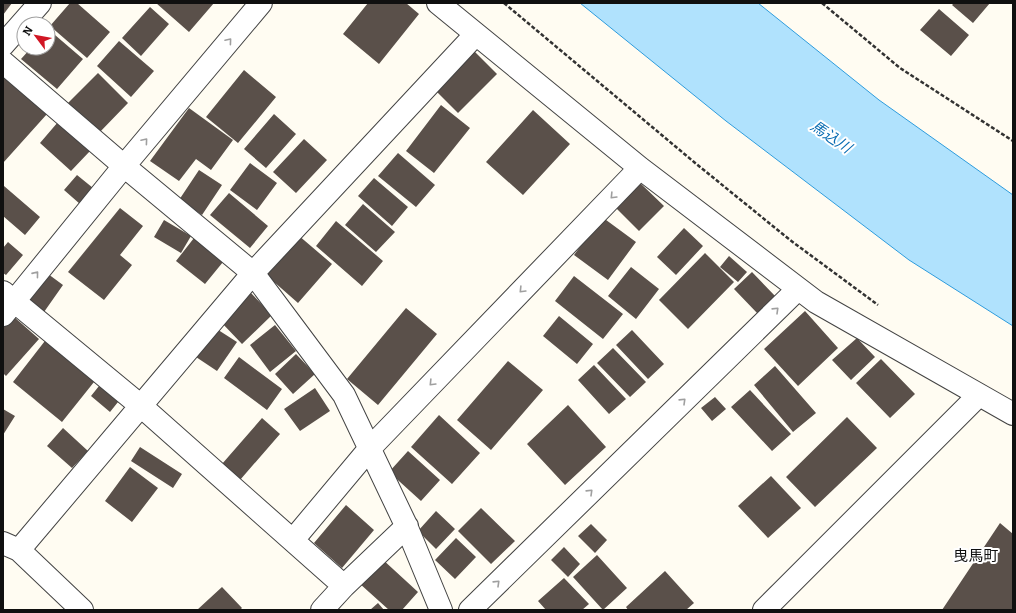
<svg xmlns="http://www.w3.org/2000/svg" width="1016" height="613" viewBox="0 0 1016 613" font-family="Bitter,'Noto Sans JP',serif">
  <rect width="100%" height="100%" fill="#fffcf2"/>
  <!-- water -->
  <path fill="#b0e2fd" stroke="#2e9cdd" d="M580,3h178l121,97 134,95v131l-104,-66 -183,-139z"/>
  <!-- building -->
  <path fill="#5a504a" d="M3,3h9l-9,12z
    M70,3h7l33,29 -23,26 -37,-32z
    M156,3h58l-25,29z
    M368,3h38l13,11 -40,50 -36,-30z
    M954,3h36l-17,20 -21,-18z
    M150,7l19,17 -28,32 -19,-18z
    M939,9l30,26 -18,21 -31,-26z
    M48,29l35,30 -26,30 -36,-30 10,-11h17z
    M119,41l35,30 -23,26 -34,-31z
    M471,48l26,26 -39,39 -26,-26z
    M244,70l32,27 -38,46 -32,-26z
    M98,73l30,30 -30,31 -31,-30z
    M3,74l44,40 -44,49z
    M441,105l29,23 -36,45 -28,-22z
    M189,108l44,32 -22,30 -15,-11 -17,22 -29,-20z
    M533,110l37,34 -47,51 -37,-33z
    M274,114l22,20 -30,34 -22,-19z
    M58,122l32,29 -19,20 -31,-28z
    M304,139l23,21 -31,33 -23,-21z
    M398,153l37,32 -19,22 -38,-31z
    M250,163l27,20 -20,27 -27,-20z
    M199,170l23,15 -20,30 -23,-15z
    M77,175l16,13 -13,16 -16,-14z
    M374,178l34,29 -16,19 -34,-30z
    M638,181l26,25 -25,25 -25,-25z
    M4,186l36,31 -15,18 -22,-19v-29z
    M229,193l39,33 -18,22 -40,-33z
    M363,204l32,28 -19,20 -31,-27z
    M120,208l23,18 -23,29 12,10 -28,35 -36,-28z
    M602,217l34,25 -28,38 -34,-25z
    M164,220l27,16 -10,17 -27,-16z
    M336,221l47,40 -21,25 -46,-40z
    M684,228l19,18 -27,29 -19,-18z
    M298,235l34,29 -34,39 -33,-29z
    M194,238l29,24 -18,22 -29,-23z
    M8,242l15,13 -17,20 -3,-2v-25z
    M705,253l29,29 -46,47 -29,-29z
    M729,256l18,16 -9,10 -18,-15z
    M631,267l28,22 -23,30 -28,-23z
    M44,271l19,14 -19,27 -19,-15z
    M752,272l24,25 -18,17 -24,-25z
    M574,276l49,38 -20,25 -48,-38z
    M250,292l22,23 -30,29 -22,-23z
    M406,308l31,26 -59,71 -31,-26z
    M805,311l33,37 -40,38 -34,-37z
    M13,316l26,23 -33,37 -3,-3v-45z
    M559,316l34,28 -16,20 -34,-28z
    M275,325l21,26 -26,21 -20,-27z
    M212,326l25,16 -20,29 -24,-16z
    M632,330l32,34 -16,15 -32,-34z
    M48,337l50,40 -36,45 -49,-40z
    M857,338l18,19 -24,23 -19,-20z
    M613,348l33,34 -16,15 -33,-34z
    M296,354l19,20 -22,20 -18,-20z
    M239,357l43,32 -15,21 -43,-32z
    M881,359l34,35 -25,24 -34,-35z
    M508,361l35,29 -52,60 -34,-30z
    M594,365l32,34 -17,15 -31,-34z
    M775,366l41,47 -23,19 -39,-47z
    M103,381l19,16 -12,15 -19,-16z
    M315,388l15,23 -30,20 -16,-22z
    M750,390l41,44 -19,17 -41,-44z
    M715,397l11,12 -14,12 -11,-13z
    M568,405l38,42 -41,38 -38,-41z
    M3,409l12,7 -12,19z
    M439,415l41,38 -28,31 -41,-37z
    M847,417l30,31 -62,59 -29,-30z
    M262,418l18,16 -40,46 -18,-16z
    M63,428l25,23 -16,17 -25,-22z
    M140,447l42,27 -9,14 -42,-27z
    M408,451l32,29 -19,21 -32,-29z
    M130,467l28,21 -26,34 -27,-21z
    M771,476l30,32 -33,30 -30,-32z
    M346,505l28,25 -32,38 -28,-25z
    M481,508l34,33 -24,23 -33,-33z
    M436,511l19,18 -19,20 -18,-18z
    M1000,523l13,11v76h-71z
    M591,524l16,16 -12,13 -17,-17z
    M456,538l20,19 -21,22 -20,-19z
    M564,547l16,17 -12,13 -17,-17z
    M597,555l30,33 -24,22 -30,-33z
    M381,558l37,34 -16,18h-13l-30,-27z
    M665,571l29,32 -8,7h-58l-2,-3z
    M564,578l25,26 -7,6h-36l-8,-9z
    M222,587l20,21 -2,2h-43z
    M378,603l6,7h-14z"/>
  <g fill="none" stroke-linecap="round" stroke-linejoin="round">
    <defs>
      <path id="street" d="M438,3l202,165 176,134 197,112
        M3,45l37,-42
        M3,62l121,104 129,107 91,122 61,128 36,87
        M3,292l138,114 203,180 63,-60
        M3,315l121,-149 137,-163
        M293,540l77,-92 270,-280
        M3,543l16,7 63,60
        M19,550l234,-277 223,-239
        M322,610l22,-24
        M470,610l328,-321
        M764,610l215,-215"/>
    </defs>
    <!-- street casing -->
    <use href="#street" stroke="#434343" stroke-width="24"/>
    <!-- path -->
    <path stroke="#323232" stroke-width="2.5" stroke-dasharray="4 2" stroke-linecap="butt" d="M504,3l190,159 96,78 88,65
      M822,3l78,65 113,73"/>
    <!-- street -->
    <use href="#street" stroke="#fff" stroke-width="22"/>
  </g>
  <!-- one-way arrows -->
  <defs><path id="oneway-chevron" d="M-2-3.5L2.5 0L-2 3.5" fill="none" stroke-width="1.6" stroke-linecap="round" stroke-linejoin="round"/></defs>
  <g stroke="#9f9f9f">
    <use href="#oneway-chevron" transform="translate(229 41) rotate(-50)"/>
    <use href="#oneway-chevron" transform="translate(145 141) rotate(-50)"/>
    <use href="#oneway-chevron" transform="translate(613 196) rotate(134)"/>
    <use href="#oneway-chevron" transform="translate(36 274) rotate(-51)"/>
    <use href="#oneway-chevron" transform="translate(522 290) rotate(134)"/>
    <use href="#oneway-chevron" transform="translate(776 310) rotate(-44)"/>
    <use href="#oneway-chevron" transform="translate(432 383) rotate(134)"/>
    <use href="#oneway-chevron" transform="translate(683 401) rotate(-44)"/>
    <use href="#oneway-chevron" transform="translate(590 492) rotate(-44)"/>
    <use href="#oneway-chevron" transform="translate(497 583) rotate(-44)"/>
  </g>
  <g text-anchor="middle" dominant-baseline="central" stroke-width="4" stroke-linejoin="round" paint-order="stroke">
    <!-- water labels -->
    <g font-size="15" font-style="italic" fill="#096cb2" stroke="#fff">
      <text transform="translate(831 137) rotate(34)">馬込川</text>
    </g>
    <!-- neighbourhood labels -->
    <g font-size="15" fill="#101010" stroke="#fff">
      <text x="976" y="556">曳馬町</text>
    </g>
  </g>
  <!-- border -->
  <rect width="1016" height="613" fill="none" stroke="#101010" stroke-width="8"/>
  <!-- north arrow -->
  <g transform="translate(36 36) rotate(302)"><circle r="19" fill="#ffffff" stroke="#9f9f9f"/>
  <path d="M0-3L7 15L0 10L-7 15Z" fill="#d11624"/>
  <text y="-6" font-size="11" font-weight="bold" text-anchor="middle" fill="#101010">N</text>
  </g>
</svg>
